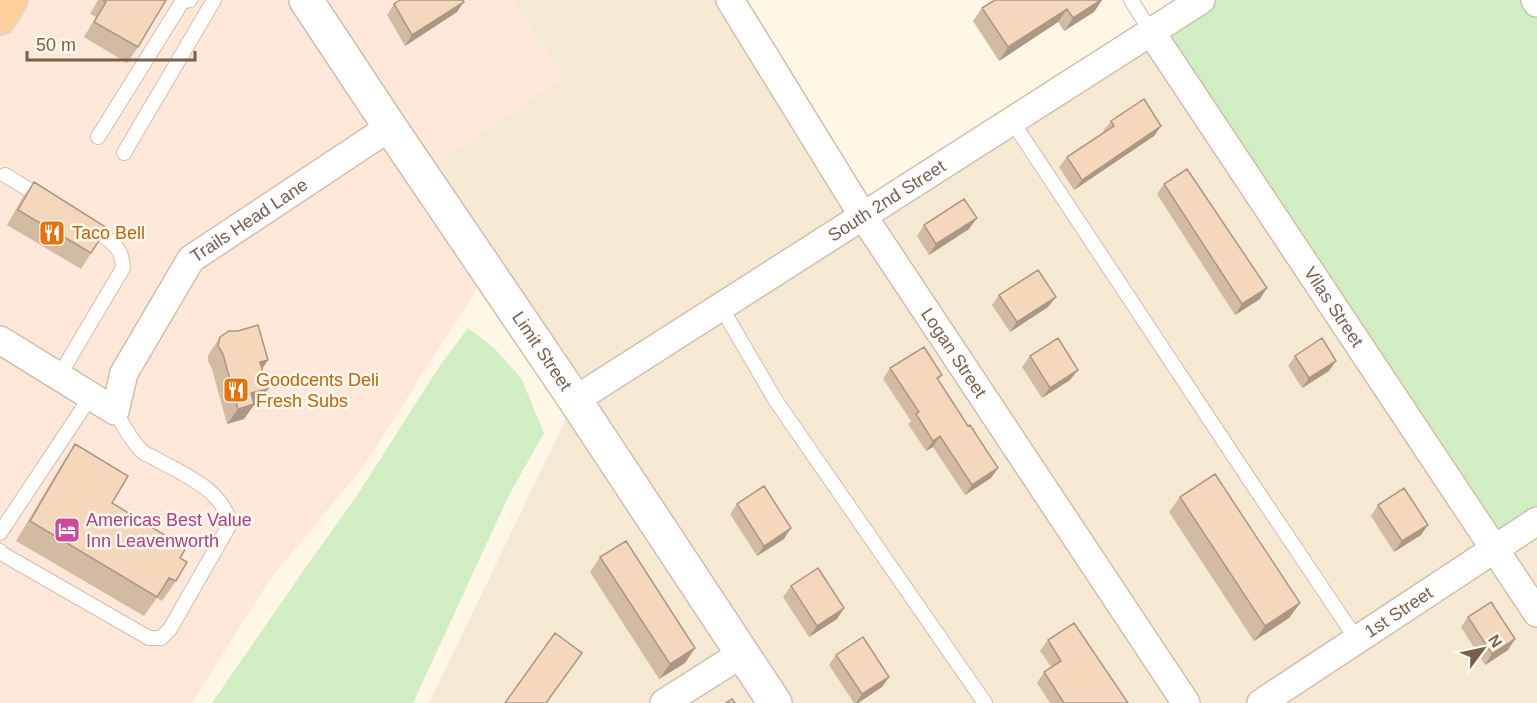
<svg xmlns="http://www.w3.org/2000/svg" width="1537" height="703" viewBox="0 0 1537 703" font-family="Arial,sans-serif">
  <rect width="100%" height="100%" fill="#fef7e6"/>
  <!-- residential -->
  <path fill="#f6e9d4" d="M512,0h220l131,216 288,-184 386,489v182h-1108l146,-303 -153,-226 141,-97z"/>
  <!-- commercial -->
  <path fill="#ffe8d9" d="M0,0h512l51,77 -141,97 66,98 -125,195 -95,115 -76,121h-192z"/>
  <!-- green -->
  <path fill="#d0edc3" d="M1201,0h334l2,3v518l-42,28 -344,-517z
    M468,328l26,20 27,30 23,55 -35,62 -96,208h-201l94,-136 50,-70 85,-133z"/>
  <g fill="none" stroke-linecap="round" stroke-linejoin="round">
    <defs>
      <path id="service" d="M1131,0l20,32
        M1012,121l229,346 116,173
        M98,137l84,-135 8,-2
        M124,153l90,-153
        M5,175l39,24
        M721,307l55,94 209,302
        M59,376l64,-108c-1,-25 -16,-29 -35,-41
        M0,533l91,-137
        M0,551l1,2 148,85h12l9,-9 60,-105c-7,-34 -45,-49 -74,-65 -3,-2 -8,-4 -12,-6 -12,-10 -21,-29 -29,-42"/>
      <g id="minor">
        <path id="s1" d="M730,0l133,216 323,487"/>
        <path d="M1535,0l2,3"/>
        <path id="s2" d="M1151,32l386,581"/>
        <path id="s3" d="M0,340l115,71 9,-38 67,-114 199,-132"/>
        <path id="s4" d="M575,400l626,-400"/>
        <path d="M664,703l79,-50"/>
        <path id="s5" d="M1261,703l276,-182"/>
      </g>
      <g id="tertiary">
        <path id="s6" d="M306,0l84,127 185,273 200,303"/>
      </g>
      <path id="trunk" d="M0,18l11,-18"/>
    </defs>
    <!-- service casing -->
    <use href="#service" stroke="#d0bfaa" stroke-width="16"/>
    <!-- minor casing -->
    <use href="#minor" stroke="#d0bfaa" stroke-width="30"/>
    <!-- tertiary casing -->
    <use href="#tertiary" stroke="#d0bfaa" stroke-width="36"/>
    <!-- trunk casing -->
    <use href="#trunk" stroke="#dfd8d3" stroke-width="36"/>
    <!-- service -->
    <use href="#service" stroke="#fff" stroke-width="14"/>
    <!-- minor -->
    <use href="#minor" stroke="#fff" stroke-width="27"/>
    <!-- tertiary -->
    <use href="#tertiary" stroke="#fff" stroke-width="33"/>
    <!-- trunk -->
    <use href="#trunk" stroke="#fecf9a" stroke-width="33"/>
  </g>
  <!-- wall -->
  <path fill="#d3baa2" d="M98,0h68l-28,47 -11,16 -43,-26 12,-20 -6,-3z
    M995,0h107l-8,12 -30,19 -6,-9 -59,39 -26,-40 9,-13z
    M394,4l63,8 -52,34 -18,-31z
    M1111,121l50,5 -7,10 -80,54 -15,-23 8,-10 37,-25 -1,-1z
    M34,182l57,71 -10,16 -74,-44 16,-28z
    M1164,184l96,115 -25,16 -78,-121z
    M924,225l45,4 -40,26 -12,-19z
    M999,295l57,2 -8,10 -38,25 -18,-27z
    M220,337l48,23 -6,8 6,21 -11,15 -3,1 -10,14 -17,5 -15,-55 -4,-8v-5l2,-4z
    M1030,356l40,24 -28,18 -20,-31z
    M1295,356l34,15 -27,17 -14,-22z
    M890,368l52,7 -4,5 30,46 30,42 -7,10 -26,17 -32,-48 -7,4 -18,-27 3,-3 -28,-42z
    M75,444l37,59 68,55 -4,23 -14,20 -5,-3 -13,18 -128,-75 46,-77z
    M1180,497l120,106 -11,15 -35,23 -85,-129z
    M737,504l47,35 -27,17 -27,-42z
    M1378,505l43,30 -27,17 -23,-36z
    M600,557l85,106 -26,16 -69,-107z
    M791,586l53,22 -7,11 -28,18 -26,-40z
    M1468,617l47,22 -7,11 -23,15 -24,-38z
    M1048,640l80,63h-78l-13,-20 7,-11 8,-4 -12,-17z
    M836,655l53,22 -7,10 -24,16h-4l-25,-38z"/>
  <!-- shaded-wall -->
  <path fill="#ac9784" d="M1101,0h1l-8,12 -30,19 9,-13z
    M464,2l-7,10 -52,34 7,-11z
    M1067,9l-9,13 -59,39 9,-14z
    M1161,126l-7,10 -80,54 8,-10z
    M977,218l-8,11 -40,26 7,-11z
    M1267,288l-7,11 -25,16 7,-11z
    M1056,297l-8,10 -38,25 7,-10z
    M268,360l-10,15 2,-13z
    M1336,361l-7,10 -27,17 7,-10z
    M1078,370l-8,10 -28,18 8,-10z
    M268,389l-11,15 -3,1 -10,14 -17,5 11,-15 13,-16z
    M940,436l-7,11 -7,4 7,-10z
    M998,468l-7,10 -26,17 7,-10z
    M1428,525l-7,10 -27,17 8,-11z
    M791,528l-7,11 -27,17 7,-10z
    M1300,603l-11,15 -35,23 11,-15z
    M844,608l-7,11 -28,18 8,-11z
    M1515,639l-7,11 -23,15 7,-11z
    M695,648l-10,15 -26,16 11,-15z
    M889,677l-7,10 -24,16h-2l6,-9z"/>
  <!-- building -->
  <path fill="#f5d8bc" stroke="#ac9784" stroke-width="1.5" d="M103,0h63l-28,47 -44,-25 12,-20z
    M400,0h63l1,2 -52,33 -18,-31z
    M995,0h106l-28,18 -6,-9 -59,38 -26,-39z
    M1144,99l17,27 -79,54 -15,-23 47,-31 -3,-5z
    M1187,169l80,119 -25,16 -78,-120z
    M34,182l73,46 -16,25 -73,-43z
    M964,199l13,19 -41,26 -12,-19z
    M1038,270l18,27 -39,25 -18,-27z
    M258,325l10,35 -8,2 8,27 -17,4 3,11 -16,5 -15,-55 -5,-8 1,-5 1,-4 9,-6h9z
    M1058,338l20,32 -28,18 -20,-32z
    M1322,338l14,23 -27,17 -14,-22z
    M924,347l18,28 -5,3 31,48 2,-1 28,43 -26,17 -32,-49 -7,5 -17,-27 3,-2 -29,-44z
    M75,444l53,32 -16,27 74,45 -6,10 7,4 -11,19 -7,-3 -12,19 -127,-76z
    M1215,474l85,129 -35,23 -85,-129z
    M764,486l27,42 -27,18 -27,-42z
    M1404,488l24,37 -26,16 -24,-36z
    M626,541l69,107 -25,16 -70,-107z
    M818,568l26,40 -27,18 -26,-40z
    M1491,602l24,37 -23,15 -24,-37z
    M1074,623l54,80h-64l-20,-31 17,-11 -13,-21z
    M555,633l27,20 -36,50h-41z
    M863,637l26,40 -27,17 -26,-39z
    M732,699l3,4h-9z"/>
  <!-- icons -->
  <defs>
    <symbol id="restaurant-square" viewBox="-11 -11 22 22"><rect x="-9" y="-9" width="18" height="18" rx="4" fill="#e8710a" stroke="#fffaee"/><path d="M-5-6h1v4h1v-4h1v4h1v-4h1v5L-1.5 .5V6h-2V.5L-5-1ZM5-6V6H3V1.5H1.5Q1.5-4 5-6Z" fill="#fff"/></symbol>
    <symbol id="hotel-square" viewBox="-11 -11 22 22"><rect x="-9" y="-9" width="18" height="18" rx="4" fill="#d1479c" stroke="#fffaee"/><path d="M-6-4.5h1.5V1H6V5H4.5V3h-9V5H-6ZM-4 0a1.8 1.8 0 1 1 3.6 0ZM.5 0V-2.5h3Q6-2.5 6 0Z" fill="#fff"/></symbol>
  </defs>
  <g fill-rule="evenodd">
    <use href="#restaurant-square" x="37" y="218" width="30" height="30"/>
    <use href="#restaurant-square" x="221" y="375" width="30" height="30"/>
    <use href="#hotel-square" x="52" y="515" width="30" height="30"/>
  </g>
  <g text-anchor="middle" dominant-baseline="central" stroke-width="5" stroke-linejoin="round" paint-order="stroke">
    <!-- street labels -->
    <g font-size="18" fill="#795e48" stroke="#fffaee">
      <text stroke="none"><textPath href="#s4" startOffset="370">South 2nd Street</textPath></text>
      <text stroke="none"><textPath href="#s3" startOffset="376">Trails Head Lane</textPath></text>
      <text stroke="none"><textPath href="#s2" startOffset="330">Vilas Street</textPath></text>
      <text stroke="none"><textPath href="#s6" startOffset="423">Limit Street</textPath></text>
      <text stroke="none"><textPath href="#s1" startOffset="418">Logan Street</textPath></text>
      <text stroke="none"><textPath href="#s5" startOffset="165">1st Street</textPath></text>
    </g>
    <!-- food labels -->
    <g font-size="18" fill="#c56008" stroke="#fffaee" text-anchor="start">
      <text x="72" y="233">Taco Bell</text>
      <text x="256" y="380">Goodcents Deli<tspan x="256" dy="21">Fresh Subs</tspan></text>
    </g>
    <!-- hotel labels -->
    <g font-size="18" fill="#b23c85" stroke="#fffaee" text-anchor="start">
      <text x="86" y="520">Americas Best Value<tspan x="86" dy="21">Inn Leavenworth</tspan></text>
    </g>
  </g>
  <!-- north arrow -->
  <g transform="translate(1483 649) rotate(57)" stroke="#fffaee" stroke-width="4.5" paint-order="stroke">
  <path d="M0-4.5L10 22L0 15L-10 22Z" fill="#795e48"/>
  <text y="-9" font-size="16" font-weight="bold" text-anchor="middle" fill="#795e48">N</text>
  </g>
  <!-- scale -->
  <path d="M27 51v9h168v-9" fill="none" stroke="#795e48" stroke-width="3"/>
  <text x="36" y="51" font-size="18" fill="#795e48" stroke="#fffaee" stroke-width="4.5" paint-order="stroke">50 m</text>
</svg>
